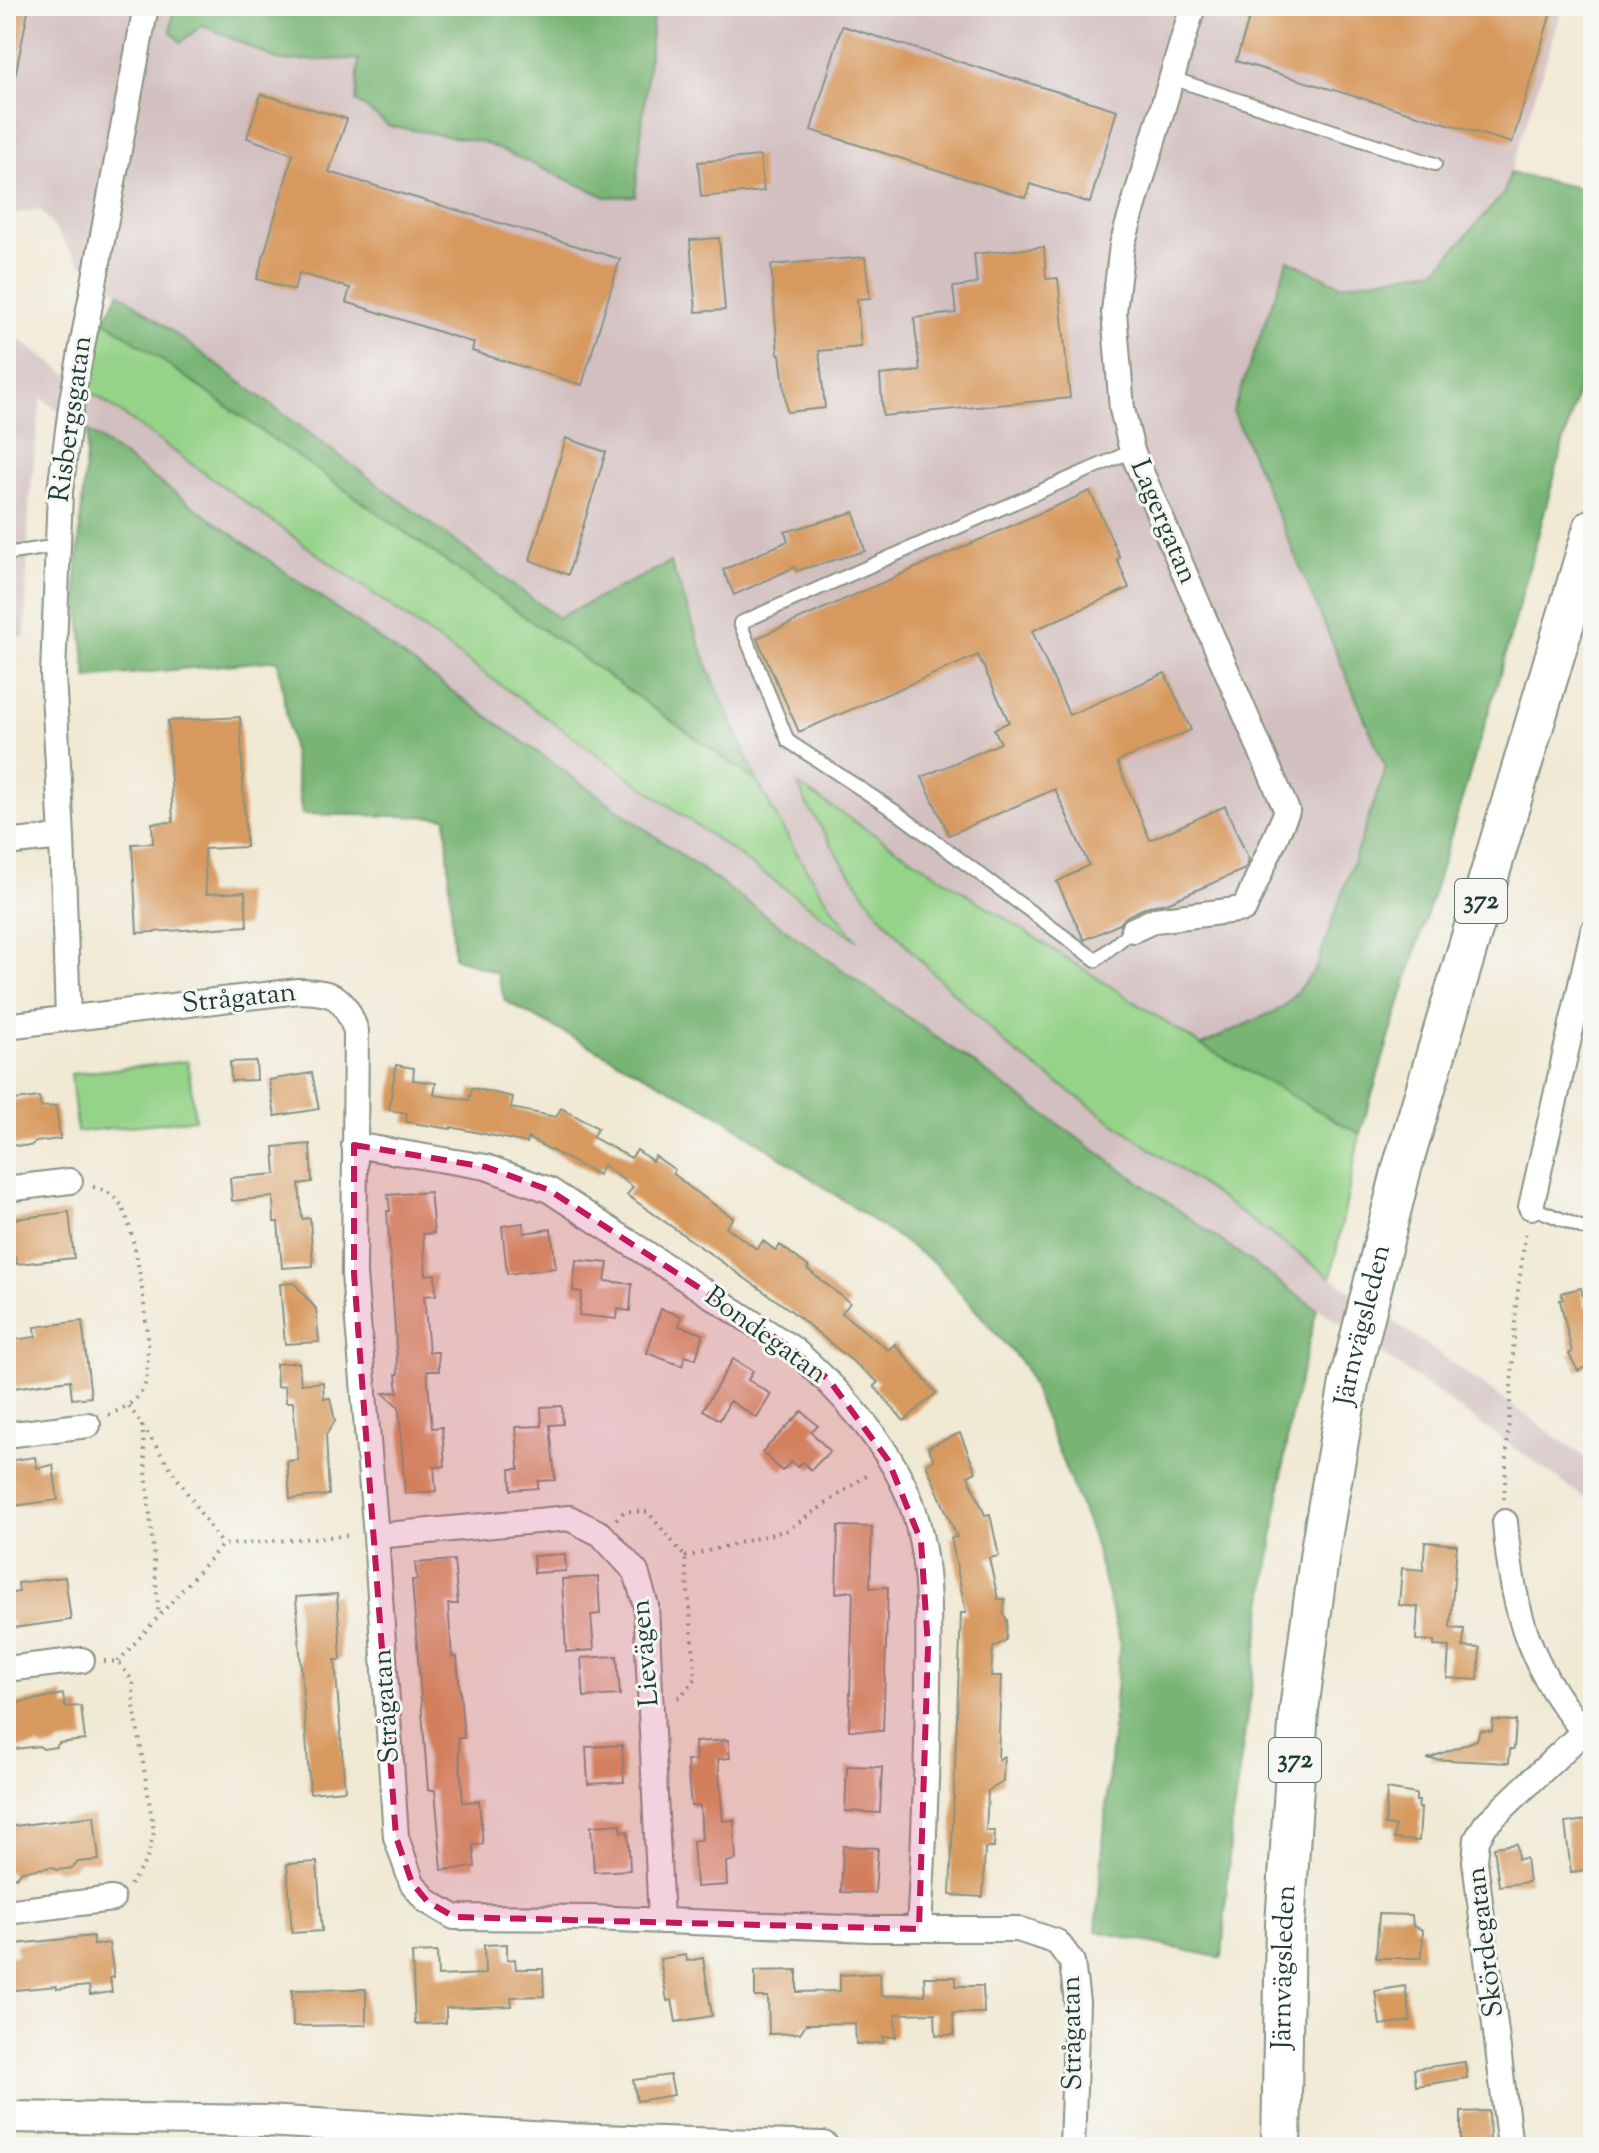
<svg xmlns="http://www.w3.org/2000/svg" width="1599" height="2153" viewBox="0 0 1599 2153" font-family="'Sorts Mill Goudy',serif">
  <rect width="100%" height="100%" fill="#f6f6f2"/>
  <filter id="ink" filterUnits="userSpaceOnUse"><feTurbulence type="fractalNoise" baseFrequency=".0125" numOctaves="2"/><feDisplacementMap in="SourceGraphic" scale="16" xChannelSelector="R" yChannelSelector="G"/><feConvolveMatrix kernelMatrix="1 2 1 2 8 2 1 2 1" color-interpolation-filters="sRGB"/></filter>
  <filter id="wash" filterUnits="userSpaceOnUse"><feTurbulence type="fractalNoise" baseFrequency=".006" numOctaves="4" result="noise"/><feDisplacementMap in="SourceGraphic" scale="32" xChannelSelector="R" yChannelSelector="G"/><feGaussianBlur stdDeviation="1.8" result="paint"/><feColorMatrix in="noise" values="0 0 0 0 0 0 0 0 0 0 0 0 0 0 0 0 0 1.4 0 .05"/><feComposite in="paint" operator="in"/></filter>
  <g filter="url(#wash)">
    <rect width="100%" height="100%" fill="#f0e9d4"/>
    <!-- industrial -->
    <path fill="#d2bfbf" d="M6,6h1557l-59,187 -66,76 -98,16 -106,126 152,357 -70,199 -32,40 -83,38 -403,-259 43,74 75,96 95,94 582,413v41l-1552,-1106 -12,106 -4,133 -19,2v-309l849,608 -43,-60 -36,-59 -33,-68 -34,-81 -27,-76 -8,-34 -116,58 -477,-354 -41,-55 -34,6z"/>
    <!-- green -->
    <path fill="#95d388" stroke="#5a885e" stroke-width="2" d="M105,320l653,462c28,56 60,111 100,159l-775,-555z
      M798,785l403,260 159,89 -29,143 -318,-226 -97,-95 -39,-45 -36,-51 -35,-57z
      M188,1061l7,58 -118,13 -6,-58z"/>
    <!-- forest -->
    <path fill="#78b574" stroke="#4c7954" stroke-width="2" d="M173,6h474l7,2 -19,188 -29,1 -123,-55 -94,-16 -33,-25 3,-42 -79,2 -77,-36 -22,17 -10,-10z
      M1510,173l83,18v144l-93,339 -140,460 -159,-89 83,-38 32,-39 70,-200 -153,-357 55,-151 52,25 97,-16 67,-76z
      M119,292l439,326 113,-56 38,108 49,112 -653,-462z
      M88,431l1229,878 -27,110 -59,408 -9,131 -126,-27 24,-290 -28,-106 -68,-169 -88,-102 -220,-151 -211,-112 -8,-28 -43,-16 -8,-140 -144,-3 -24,-154 -191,18 -11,-98z"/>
    <g id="blocks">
      <!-- building -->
      <path fill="#d7995d" d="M6,6h23l-14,71 -9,-1z
        M1253,6h287l12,3 -40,134 -276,-82z
        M842,26l275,84 -27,93 -60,-19 -4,14 -215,-68z
        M261,94l86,25 -18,53 291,87 -38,126 -110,-34 2,-8 -128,-41 4,-14 -51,-15 -5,17 -37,-11 36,-125 -46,-16z
        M760,156l4,35 -63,6 -3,-35z
        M719,238l6,72 -29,2 -6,-72z
        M1044,247l2,32 12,-1 12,120 -187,18 -3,-41 40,-4 -6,-53 42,-5 -3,-26 24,-3 -3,-30z
        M865,257l5,41 -13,1 4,48 -42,4 6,57 -38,4 -7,-58h-2l-7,-89z
        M566,438l40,14 -38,123 -38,-15z
        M1090,491l30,67 -3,1 12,29 -97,43 37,84 96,-42 26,57 -74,32 33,78 75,-34 24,54 -4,9 -78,34 -18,3 -22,10 -7,8 -36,16 -27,-58 32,-17 -34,-76 -106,46 -27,-58 79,-34 -7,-14 15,-7 -31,-67 -179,77 -42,-94z
        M854,512l11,39 -69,20 -1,-4 -61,28 -11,-25 65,-29 -3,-9z
        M240,717l6,130 -42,2 2,45 39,-2 2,34 -110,7 -5,-89 21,-1 -1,-20 21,-1 -5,-101z
        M256,1061l1,19 -26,1 -1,-19z
        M396,1065l18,3 -1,12 23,3 -2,12 35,5 3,-12 41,9 -2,11 45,9 5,-9 37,20 -6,9 39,21 6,-8 15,11 3,-5 20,14 -2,3 15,13 45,32 -7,9 31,22 6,-8 13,10 4,-6 29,22 -2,2 43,34 -8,10 46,37 7,-6 41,49 -32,28 -30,-35 4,-4 -88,-72 -163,-115 6,-8 -30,-22 -5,10 -70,-37 -1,5 -76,-16v2l-45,-7 1,-9 -18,-3z
        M312,1073l7,36 -44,7 -6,-36z
        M39,1097l2,10 15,-1 4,33 -24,3 -6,4 -24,-1 2,-44z
        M310,1144l2,38 -13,2 3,35 8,-1 3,48 -31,2 -4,-46h-4l-1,-25 -41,4 -2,-23 46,-4 -2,-27z
        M430,1192l4,41 -11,1 3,41 9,-1 1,21 -12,1 5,56h9l1,19h-12l5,57 10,-1 3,39 -11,1 2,24 -31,3 -6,-87 -16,-14 15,-1 -2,-18h2l-11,-163h3l-2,-16z
        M69,1212l5,46 -57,6 -2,-8 -9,1v-37z
        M523,1223l1,10 27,-4 5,39 -49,6 -5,-48z
        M576,1260l32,3 -3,18 27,3 -2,27 -12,-2 -1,10 -38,-4 3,-23 -9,-1z
        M294,1283l22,26 3,33 -34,2 -5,-60z
        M1581,1288l4,19 8,-2v58l-15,8 -9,-17 3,-2 -12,-52 3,-1 -2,-6z
        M661,1309l20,7 -2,10 24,8 -7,25 -11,-3 -3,10 -35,-13z
        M82,1321l9,76 -19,2 -2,-19 -64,9v-48l30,-4 -1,-10z
        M733,1359l20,12 -5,9 23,14 -14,24 -27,-17 -10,19 -17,-10z
        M299,1362l2,22 22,-2 1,17 6,-1 5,23 -9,14 3,60 -39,4 -3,-38 11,-1 -5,-58h-7l-1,-16 -8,1 -1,-23z
        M562,1406l1,18 -13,1 5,55 -17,1v7l-27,2 -1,-21h9l-3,-42 26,-1 -1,-19z
        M802,1411l16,15 -7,6 19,19 -19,19 -8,-8 -6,5 -6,-5 -9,9 -20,-19z
        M960,1433l16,39 -8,4 17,39 5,-1 9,42 -10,2 9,41h7l-1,16 3,5 -1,20 -13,8 -2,28h10l-3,84 6,-4 -1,26 -15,9 -2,40h9l-1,17h-9l-2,49 -33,-2 11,-282h5l-15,-75 6,-1 -31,-73 8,-4 -6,-13z
        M35,1457l2,11 16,-3 5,35 -52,7v-46z
        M838,1526l34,1 -2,61 18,-1 -5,144 -34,-1 4,-139 -17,2z
        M1425,1542l32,3 -7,83 14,1 -1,18 17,1 -2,32 -31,-2 2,-31 -15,-1v-5l-18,-1 2,-33 -19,-2 3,-37 21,2z
        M565,1554l1,17 -32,2 -1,-17z
        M454,1560l4,44h-10l4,53h5l7,81h-6l5,64 16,-1 4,43 -10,1 2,22 -33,3 -7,-80h-7l-16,-210h5l-2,-17z
        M65,1577l6,43 -58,8 -1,-7 -6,1v-28l13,-2 -1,-9z
        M598,1577l2,37 -9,1 3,35 -28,2 -4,-73z
        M337,1594l4,66h-6l10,130 -35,3 -14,-196z
        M617,1656l3,39 -36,2 -3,-39z
        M63,1694l2,13 16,-1 4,34 -26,3 -3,4 -13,2 -4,-3 -33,4v-45z
        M1493,1720l23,1 -2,28h-4l-1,14 -82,-4 50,-19 3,-10 12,1z
        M728,1740l2,18 -12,1 5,62 11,-1 2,40 -10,2 1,23 -31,2 -3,-46 9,-1 -2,-34h-9l-4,-45 9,-1 -1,-18z
        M622,1745l2,37 -36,2 -2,-37z
        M847,1766l35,1 -2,46 -35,-2z
        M1387,1789l29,5v7h3l-1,7h3l-2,33 -25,-2 1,-13 -10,-1z
        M94,1816l5,44 -21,2 -5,6 -16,2 -4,-3 -31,4 -6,7 -10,-8v-43z
        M1593,1819v50l-22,3 -6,-49z
        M621,1824v8l7,-1 2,39 -36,2 -3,-46z
        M1517,1844l1,15 8,-1 3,24 -30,4 -5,-39z
        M843,1846l35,2 -3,45 -34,-1z
        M317,1862l5,69 -30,2 -5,-69z
        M1379,1914l33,1 1,11 10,4 -1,28h-46z
        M93,1936l1,9 15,-2 5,34 -4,1 2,14 -22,3 -1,-9 -32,3 -1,-3 -50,5v-35l11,-1 -1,-11z
        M507,1944v16l8,-1 1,10h27l1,27 -33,1 1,9 -66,2v15l-31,1 -3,-71 25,-1 1,24 47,-2 -1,-29z
        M686,1955l1,6 16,-3 9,58 -36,6 -4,-22 -5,1 -7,-42z
        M797,1970v22l43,-1v-16l40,-2 1,23 44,-1 -1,-18h32v9h27l1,27h-31l1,22h-18l-1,-22 -40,1 1,23h-13v6l-27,1 -1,-21 -49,1 -6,9 -31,1 -1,-37h-13v-26z
        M1405,1986l6,35 -31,4 -5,-34z
        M366,1989v36l-73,1 -1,-36z
        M1465,2062l2,16 -51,8 -2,-17z
        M670,2075l4,20 -37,6 -4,-21z
        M1489,2111l1,35 -29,1v-35z"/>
    </g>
  </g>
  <g filter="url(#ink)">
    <use href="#blocks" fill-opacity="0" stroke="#889384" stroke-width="2"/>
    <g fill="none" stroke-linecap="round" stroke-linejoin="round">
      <defs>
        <path id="service" d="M1171,78l264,86
          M1132,451l-392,172 48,118 108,71 200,148 37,-30
          M6,554l51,-8
          M1531,1207l62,25"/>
        <path id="minor" d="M6,843l56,-6
          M1133,930l22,-10 89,-11 43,-98 -155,-360 -10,-42 -8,-97 8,-67 71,-239
          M68,1018l-6,-181 -9,-162 7,-184 12,-91 74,-394
          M6,1026l292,-35c38,1 45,5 58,40l-2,243 22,262 20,301 16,46 15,18 27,16 137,1 280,11h147l39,13 15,20 5,40 -5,145
          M354,1145l132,22 63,23 244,159c45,39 93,92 116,148 24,61 19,130 19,194 -1,79 -4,159 -9,238
          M6,1189l64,-8
          M1531,1207l62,-276
          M6,1435l82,-10
          M1505,1522c7,90 26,152 88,220
          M376,1536l193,-18 32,16 35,38 10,34 15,315
          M6,1669l76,-9
          M6,1912l106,-13
          M1510,2147l-35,-286 2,-22 9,-15 97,-92"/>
        <path id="tertiary" d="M6,2117l260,4 300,18 257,8"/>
        <g id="primary">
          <path id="s1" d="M1281,2147l4,-222 14,-215 21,-160 30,-173 52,-209 191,-640"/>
        </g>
      </defs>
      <!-- service casing -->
      <use href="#service" stroke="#889384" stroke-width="16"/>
      <!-- minor casing -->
      <use href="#minor" stroke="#889384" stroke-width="28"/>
      <!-- tertiary casing -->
      <use href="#tertiary" stroke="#889384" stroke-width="34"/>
      <!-- primary casing -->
      <use href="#primary" stroke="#889384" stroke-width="42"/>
      <!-- path -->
      <path stroke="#889384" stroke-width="4" stroke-dasharray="2 6" stroke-linecap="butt" d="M93,1187c12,2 23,9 29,20 15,27 33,149 23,177 -6,17 -22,25 -37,31
        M129,1406l93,139
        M142,1425l17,191
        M1504,1499l12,-193 10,-77
        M616,1519l9,-8 23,1 37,45 11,121 -16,19h-7
        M685,1557l103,-27 82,-57
        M104,1661l14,1 15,19 1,24 20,127 -7,27 -17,26
        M118,1662l104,-117 131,-10"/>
      <!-- service -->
      <use href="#service" stroke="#fff" stroke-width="12"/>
      <!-- minor -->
      <use href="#minor" stroke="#fff" stroke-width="24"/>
      <!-- tertiary -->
      <use href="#tertiary" stroke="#fff" stroke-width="30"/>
      <!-- primary -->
      <use href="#primary" stroke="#fff" stroke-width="38"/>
    </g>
  </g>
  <!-- marked area -->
  <path fill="#c2185b" fill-opacity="0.2" stroke="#c2185b" stroke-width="6" stroke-dasharray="16 10" stroke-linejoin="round" d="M354,1145l132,22 63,23 244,159 36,31 59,80 33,81 7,106 -9,282 -465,-12 -27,-16 -15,-18 -16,-46 -42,-563z"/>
  <g text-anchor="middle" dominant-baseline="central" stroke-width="6" stroke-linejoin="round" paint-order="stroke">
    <!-- shield labels -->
    <g fill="#f6f6f2" stroke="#60746d" stroke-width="2">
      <rect x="1455" y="879" width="52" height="44" rx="6"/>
      <rect x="1269" y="1738" width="52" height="44" rx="6"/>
    </g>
    <g font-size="26" font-weight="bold" fill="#1f3d34">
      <text x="1481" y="901">372</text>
      <text x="1295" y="1760">372</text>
    </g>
    <!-- street labels -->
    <g font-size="28" fill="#1f3d34" stroke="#f6f6f2">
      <text transform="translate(72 419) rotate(-82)">Risbergsgatan</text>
      <text transform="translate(1163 522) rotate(67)">Lagergatan</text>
      <text transform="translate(239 999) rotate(-6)">Strågatan</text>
      <text stroke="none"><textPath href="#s1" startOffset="828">Järnvägsleden</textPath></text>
      <text transform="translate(765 1336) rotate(36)">Bondegatan</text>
      <text transform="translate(646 1653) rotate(-95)">Lievägen</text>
      <text transform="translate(387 1706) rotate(-94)">Strågatan</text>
      <text transform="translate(1486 1942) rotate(-97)">Skördegatan</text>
      <text stroke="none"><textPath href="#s1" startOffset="180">Järnvägsleden</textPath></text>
      <text transform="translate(1073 2033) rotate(-91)">Strågatan</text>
    </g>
  </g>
  <!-- margin -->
  <rect width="1599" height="2153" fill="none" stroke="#f6f6f2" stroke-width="32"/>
</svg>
